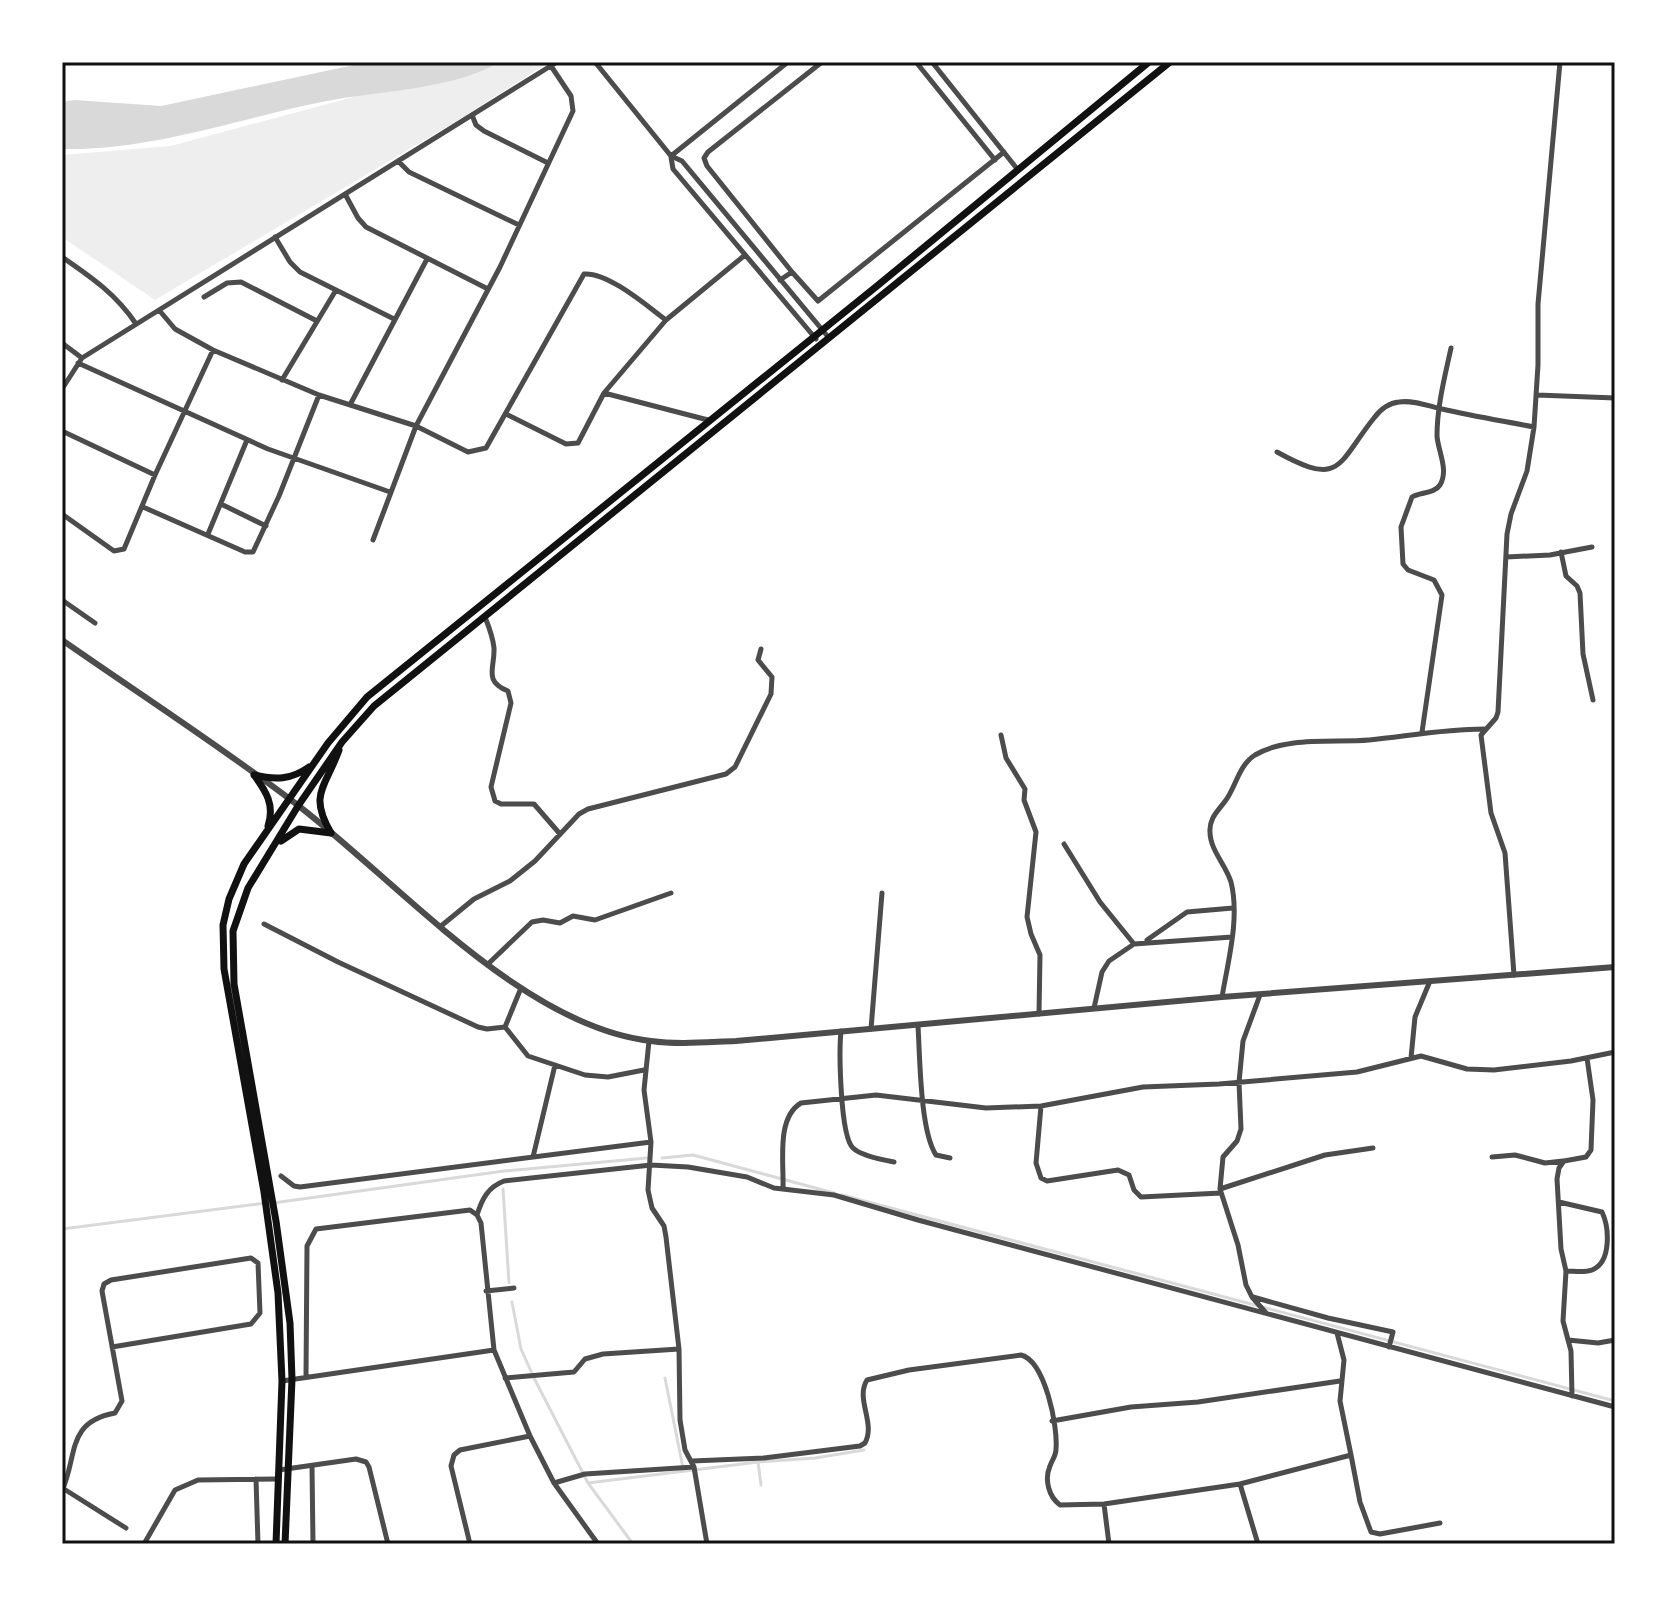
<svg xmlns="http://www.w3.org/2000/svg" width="1677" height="1606" viewBox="0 0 1677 1606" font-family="Poppins,sans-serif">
  <rect width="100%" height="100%" fill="#fff"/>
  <!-- green -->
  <path fill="#eee" d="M483,62h66l-89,57 -305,181 -93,-63v-82l109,-9z"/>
  <!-- water -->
  <path fill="#d9d9d9" d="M368,62h131c-42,27 -122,29 -172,39 -88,17 -174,50 -265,48v-47l12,-2 87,6z"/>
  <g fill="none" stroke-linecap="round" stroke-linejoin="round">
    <!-- stream -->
    <path stroke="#d9d9d9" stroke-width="3" d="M662,1158l31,-3 141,38
      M503,1189l6,94
      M842,1195l773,206
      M273,1203l231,-32 143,-13
      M62,1229l204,-26
      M512,1302l9,47 13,29 54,105 45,61
      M665,1378l18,90
      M758,1462l3,23
      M588,1483l170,-21 57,-4 49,-8"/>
    <!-- minor -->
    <path stroke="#4c4c4c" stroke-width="5" d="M595,62l76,94 11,5 147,177
      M916,62l79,98
      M932,62l86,108
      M472,115l4,10 8,6 64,32
      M671,156l117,-94
      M671,157l2,12 143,170
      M398,161l11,11 110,53
      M345,194l13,24 8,9 122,62
      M275,237l15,25 10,10 94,47
      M62,257c29,20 54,37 74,67
      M792,272l-85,-106 -3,-8 4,-6 114,-90
      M780,280l12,-8 26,29 186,-149
      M204,297l23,-14 14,-1 76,39
      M159,310l16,19 38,21 106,45 97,31 52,26 18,-4 98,-174c24,-2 63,32 82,46
      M62,343l20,15
      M78,363l190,86 122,43
      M282,380l54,-90
      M62,389l20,-31 475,-296
      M604,393l104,27
      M1537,395l78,3
      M351,403l76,-144
      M506,414l60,30 12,-1 26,-50 62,-73 79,-65
      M62,431l93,44
      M1277,452c65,36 60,12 97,-34 6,-8 14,-15 25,-16 15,-2 29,4 43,7 30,7 61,12 92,18
      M221,504l45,22
      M143,507l102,45h8l26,-56 40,-101
      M62,514l52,37 10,-2 31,-74 58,-125
      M208,534l39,-94
      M373,540l43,-114 84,-159 73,-156 -2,-15 -20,-30
      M1561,552l5,24 11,10 3,7 3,61 10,46
      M1506,557l44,-2 42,-8
      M62,600l33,23
      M485,617c4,10 8,20 9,31 1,20 -11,33 14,43l3,12 -20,84 4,14 6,3h33l26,30
      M1422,732l20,-137 -8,-15 -26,-10 -5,-6 -2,-37 11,-30c8,-5 22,-3 28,-12 9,-15 -2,-34 -3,-49 0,-30 8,-60 14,-88
      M1001,735l5,23 19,31 -1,11 12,32 -9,85 4,17 9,21 -1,59
      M1064,844l36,58 34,42
      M264,924l74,38 140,65 9,2 18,-2 16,-39
      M441,926l33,-27 36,-18 25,-20 44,-47 9,-5 138,-35 9,-7 36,-73 1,-17 -14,-17 3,-11
      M1147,940l40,-28 46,-4
      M488,964l44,-42 11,-2 17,3 13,-7 22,4 76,-27
      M1514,975l-9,-122 -14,-40 -10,-78 15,-17 2,-6 9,-178 4,-20 16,-43 7,-44 4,-62v-61l22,-242
      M1260,995l-17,46 -4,41 2,47 -4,12 -14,16 -3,32 18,56 8,40 6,12 14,16
      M1222,997c6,-36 18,-79 9,-115 -5,-17 -21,-32 -21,-50 -1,-14 8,-21 16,-32 10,-14 13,-35 29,-45 32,-19 78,-12 114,-15 39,-4 76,-11 115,-11
      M1094,1008l8,-36 7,-11 25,-17 98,-7
      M918,1026c2,31 2,105 18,129l14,3
      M505,1027l23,29 57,19 23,2 36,-7
      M871,1029l11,-136
      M841,1031c-2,20 -1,105 12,117 8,8 30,12 41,14
      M649,1041l-5,49 7,52 -3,48 4,18 12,18 2,11 13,112 1,71 5,30 9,17 13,77
      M1411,1058l4,-41 15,-36
      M1041,1106l-5,57 5,15 6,3 71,-11 11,5 5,15 7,7 80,-4
      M533,1157l22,-92
      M1492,1157l23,-2 30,8 18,-2
      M281,1176l13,10 6,1 351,-45
      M783,1188c1,-26 -7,-70 18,-85l75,-8 110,13 55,-2 102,-19 76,-3 138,-12 64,-16 46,13 27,1 77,-9 44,-9
      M1220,1189l105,-34 48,-7
      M1559,1202l43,10c7,15 10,50 -10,58 -7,3 -18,1 -26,1
      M477,1215c5,-16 11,-28 27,-34l147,-16 37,2 59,10 27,11 60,7 84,25 697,187
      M486,1291l28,-3
      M1253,1297l75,21 65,14 -4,15
      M1568,1340l30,3 17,-3
      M306,1377l1,-131 9,-17 154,-19 7,5 4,8 13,127 36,86 24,47 44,61
      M505,1378l69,-6 11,-13 18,-5 76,-5
      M282,1381l212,-31
      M1572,1396l-1,-45 -8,-30 3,-50 -5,-22 -4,-70 2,-11 5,-7 22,-4 5,-7 2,-50 -6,-42
      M1052,1421l79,-14 67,-5 142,-21
      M1351,1455l9,47 11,30 9,2 60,-11
      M692,1461l72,-3 96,-12 5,-3c11,-20 -10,-44 2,-63l42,-10 112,-15c24,6 37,71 35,94 0,7 -4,11 -6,17 -6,14 -1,31 10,39l44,-1 136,-20 111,-29 -11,-54 4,-41 -7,-27
      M312,1466l1,78
      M279,1470l77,-11 10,3 3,5 19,77
      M256,1479l2,65
      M554,1483l31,-9 109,-7
      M1240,1484l18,60
      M64,1489l62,39
      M62,1491c16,-36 4,-69 53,-78l7,-12 -20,-110 2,-7 7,-4 140,-22 7,5 2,50 -9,11 -139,23
      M1104,1504l5,40
      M144,1544l31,-54 23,-10 80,-1
      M470,1544l-19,-78 3,-11 6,-5 70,-14"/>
    <!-- tertiary -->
    <path stroke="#4c4c4c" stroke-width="6" d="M62,640c76,53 155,104 229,160 103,77 229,226 360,241 28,4 57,1 85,0l486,-44 393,-30"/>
    <!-- secondary -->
    <path stroke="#111" stroke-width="7" d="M254,775c12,16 21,30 14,51
      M254,775c21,5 37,5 55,-8
      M331,833c-23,-39 -5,-46 8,-83
      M281,841l18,-12 32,4
      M276,1544l6,-163 -4,-88 -14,-101 -40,-223 -1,-44 6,-26 15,-35 84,-121 39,-46 510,-411 272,-224
      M285,1544l7,-165 -2,-56 -14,-102 -42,-237 -1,-53 15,-43 50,-82 44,-64 32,-36 796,-644"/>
  </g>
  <!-- border -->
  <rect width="1677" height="1606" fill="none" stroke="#ffffff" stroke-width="128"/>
  <rect x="64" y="64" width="1549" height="1478" fill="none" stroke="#111" stroke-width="3"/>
</svg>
